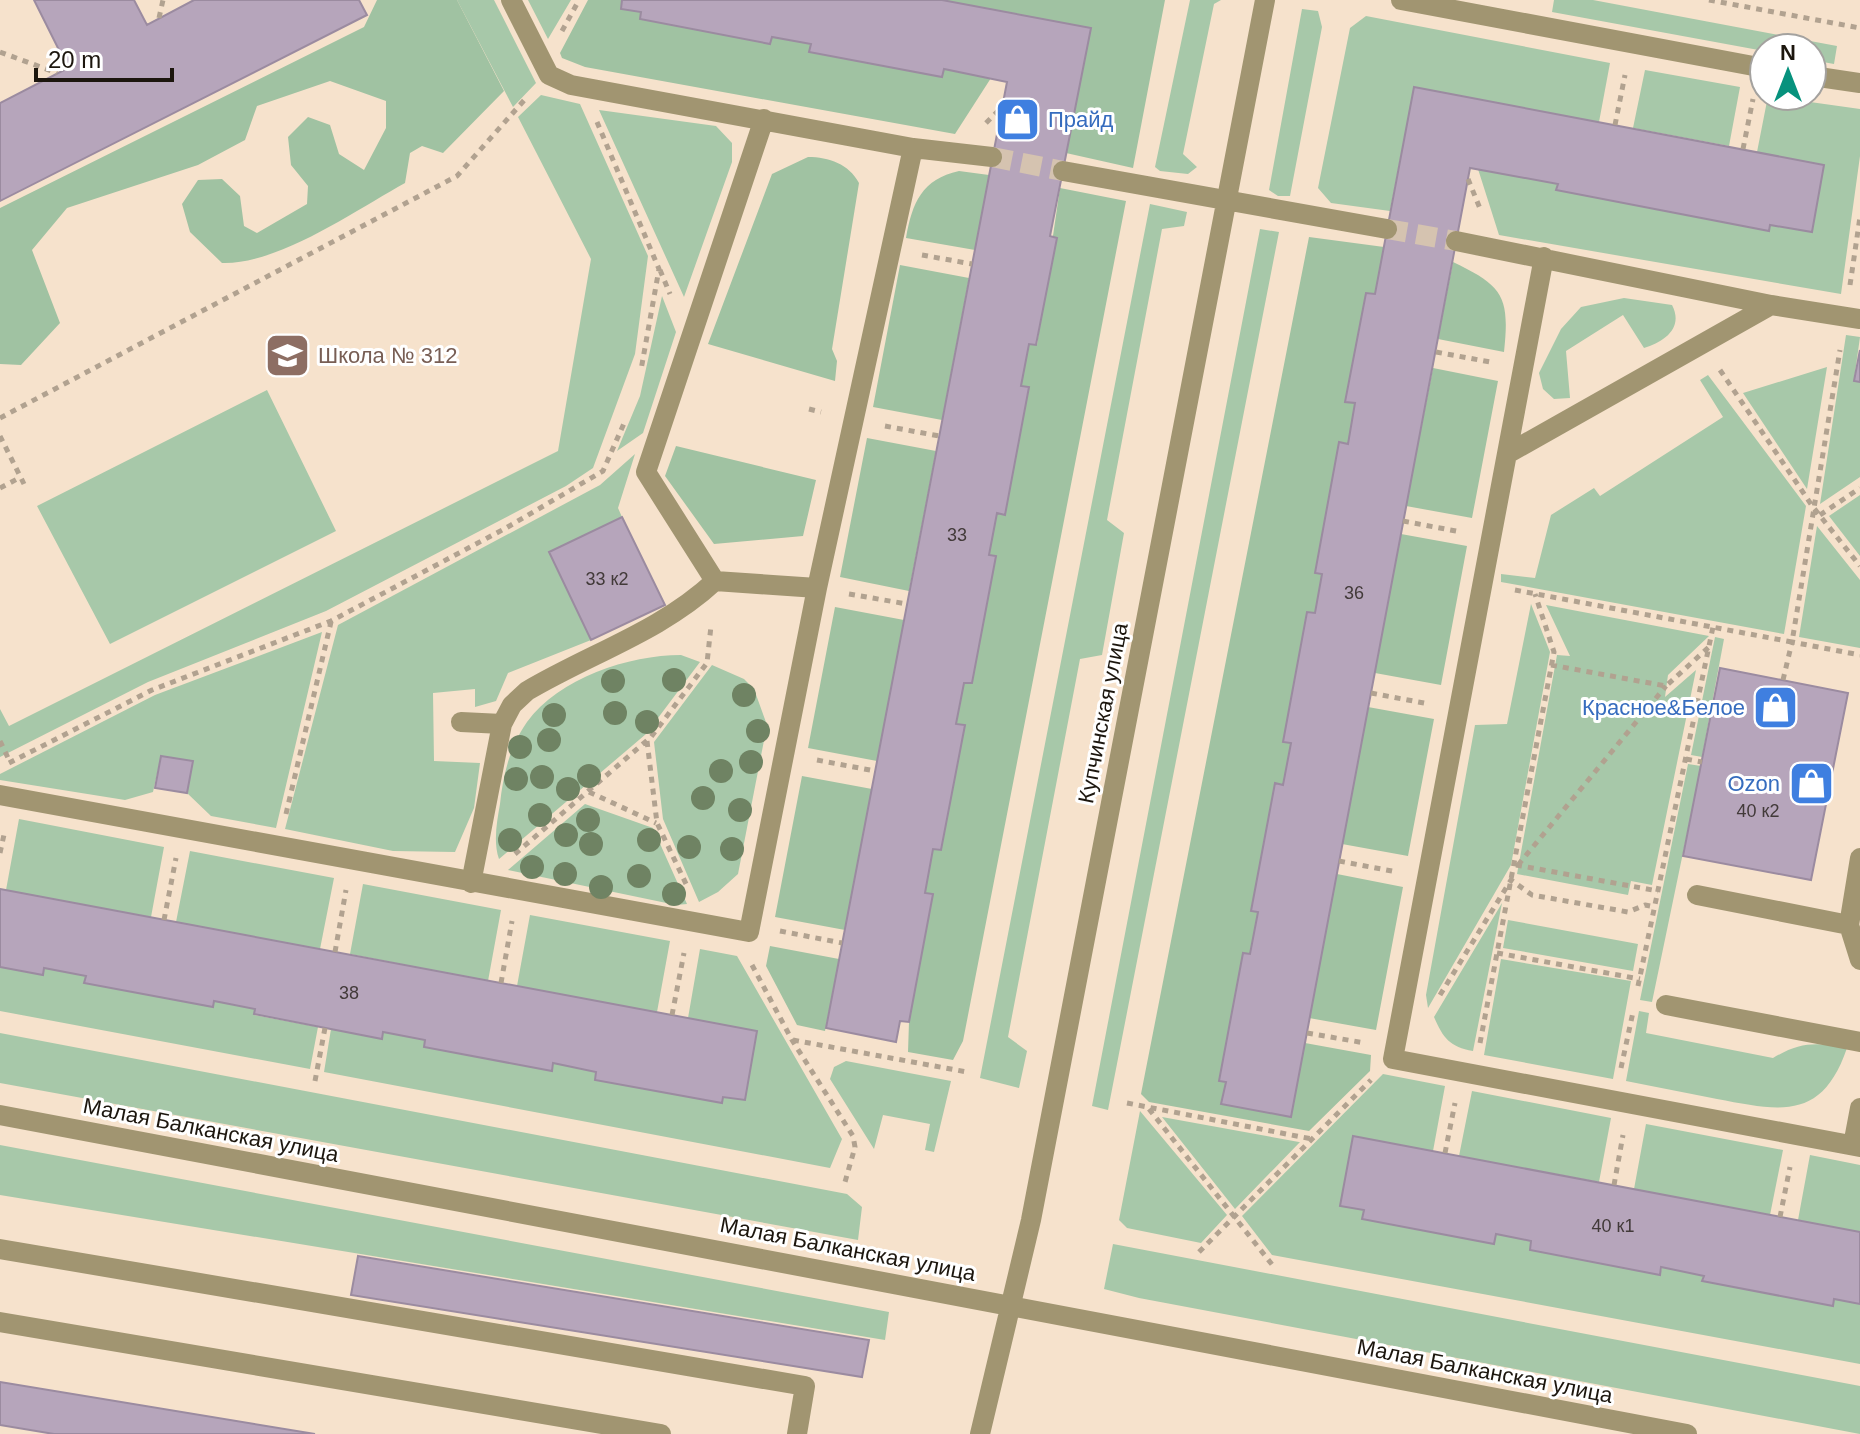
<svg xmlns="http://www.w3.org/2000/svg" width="1860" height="1434" viewBox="0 0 1860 1434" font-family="Helvetica,sans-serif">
  <rect width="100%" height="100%" fill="#f6e2cc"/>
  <!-- green -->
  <path fill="#a7c8a9" d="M457,0h37l42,83 -23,24z
    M528,0h43l-23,39z
    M1190,0h31l-7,4 -31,150 14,13 -9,7 -28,-3 -5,-4z
    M1554,0h39l244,46 -3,18 -22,-4v-12h-48v3l-212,-39z
    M1302,9l16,2 4,16 -32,169h-12l-9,-6z
    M1366,16l244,47 -11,59 -185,-35 -24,124 -59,-8 -13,-15 32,-160z
    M1645,70l95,17 -11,59 -96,-18z
    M541,95l39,9 68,152 -13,98 -42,114 -27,18 -240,125 -178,71 -148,75v-48l9,17 549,-275 33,-192 -73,-142z
    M1768,96l92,13v47l-19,138 -342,-59 -21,-66 80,15 -1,6 211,41 2,-6 41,7 13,-67 -67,-13z
    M599,110l117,16 16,17v19l-48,135z
    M1150,204l37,8 -3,14 -22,3 -55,291 17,13 -22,122 -22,4 -72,378 19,14 -8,37 -39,-10z
    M1260,229l19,3 -171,878 -16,-4z
    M662,296l14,36 -33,101 -26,18 23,-55z
    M1624,298l48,7c12,23 -8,37 -28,43l-21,-33 -57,36 4,47 -16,1 -11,-10 -4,-16 22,-44 20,-22z
    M1846,335l14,2 -6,43 6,2v95l-40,27z
    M1827,367l-20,122 -64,-96z
    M1708,375l98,131 -22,128 -283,-52v-8l34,4 16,-63 43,-27 6,8 123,-79 -23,-37z
    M267,390l69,141 -226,113 -73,-138z
    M635,454l-17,54 4,9 -73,35 42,88 -83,33 -12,28 -21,6v-18l-42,4 1,68 46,2 -6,45 -19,44 -62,-1 -108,-22 53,-204 262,-140z
    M1860,495v61l-31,-40z
    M1817,526l43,54v68l-61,-11z
    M1531,604l19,48 -39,213 -83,143 -2,-13 49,-270 32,-1z
    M1546,605l163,31 -41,39 -3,22 31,-27 -44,215 -21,-4 -3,14 -111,-21 40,-219 13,1z
    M322,632l-46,196 -65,-12 -24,-23 5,-32 -31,-5 -8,36 -28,8 -125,-20v-6l155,-79z
    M1715,637l9,2 -22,118 -11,-2z
    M681,655l19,7 -54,72 -147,125c-6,-17 -2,-38 1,-55 3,-29 10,-58 27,-82 32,-44 102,-67 154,-67z
    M712,665l32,14 10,10 13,36 -29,149 -20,18 -19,10 -36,-83 -9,-77z
    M1688,764l13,2 -49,236 -12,-2z
    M585,804l68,24 34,76 -11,1 -168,-35z
    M19,819l145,28 -13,70 -145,-27z
    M190,851l144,27 -14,71 -144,-27z
    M363,884l138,26 -13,71 -138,-27z
    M1502,903l-29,148c-23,-4 -30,-13 -39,-34z
    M530,915l140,26 -13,71 -140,-26z
    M1508,920l130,24 -5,27 -130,-23z
    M700,949l37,7 105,183 -12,29 -506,-96 7,-43 51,9 1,-6 42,8v7l126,24 2,-8 43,9 -1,8 126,23 2,-6 21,3 13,-69 -69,-13z
    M1501,959l130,22 -18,98 -129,-24z
    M0,967l44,1 42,8 -1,7 127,24 2,-6 41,8 -1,6 64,12 -8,42 -310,-58z
    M1639,1011l10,2 -3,20 127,25c27,-16 43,-16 74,-10 -25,73 -66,63 -130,51 -30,-6 -61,-12 -91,-18z
    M0,1033l847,161 15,13 -4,33 -858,-157z
    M846,1061l105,20 -17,71 -9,-2 5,-26 -47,-9 -9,34 -44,-70 4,-12z
    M1383,1074l62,12 -12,65 -80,-15 -13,70 24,4 -1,9 131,25 2,-10 35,7v9l129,25 2,-8 42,9 -1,4 130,26 1,-7 26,5v60l-588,-109 -30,-39z
    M1472,1091l139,27 -12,64 -140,-26z
    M1140,1111l87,104 -26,28 -74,-15 -8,-8z
    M1162,1117l137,25h1l-65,67z
    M1646,1124l137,26 -13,65 -136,-26z
    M0,1145l889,167 -4,28 -885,-145z
    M1810,1155l50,10v67l-62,-12z
    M1113,1244l747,142v48l-721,-136 -35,-9z"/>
  <!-- forest -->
  <path fill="#a0c2a2" d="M377,0h80l47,91 -61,62 -21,-7 -12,7 -5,30c-49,27 -127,82 -183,80l-32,-31 -8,-28 16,-24 24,-1 18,17 4,30 13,7 50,-29 1,-18 -17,-21 -3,-28 20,-20 22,8 9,29 25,16 22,-42v-27l-56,-20 -73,25 -12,34 -47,25 -131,43 -35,42 28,73 -39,42 -21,-1v-156l364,-181z
    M588,0h34l-1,9 20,3v7l129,25 2,-7 39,7 -1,8 131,25 3,-8 47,9 -36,56 -370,-67 -23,-9 -2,-5z
    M942,0h223l-32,168 -67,-15 24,-125z
    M808,157c21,0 41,7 51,26l-27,166 5,12 -2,20 -127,-37 64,-170z
    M959,171l30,4 -14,75 -69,-12c6,-35 16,-59 53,-67z
    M1060,188l66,13 -163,840 -10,19 -45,-8 1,-30 24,-127 -8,-2 8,-44 8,1 23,-125 -8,-1 8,-41h8l24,-126 -7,-2 8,-42 7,2 24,-128 -7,-1 8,-42 8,1z
    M1309,237l75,10 -9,47 -9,-1 -20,109 9,1 -7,41 -9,-1 -24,129 7,2 -7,39 -8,-1 -24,129 8,2 -8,42 -8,-1 -24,126 7,2 -8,42 -7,-1 -23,128 6,1 -4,22 83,-61 66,12 -1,16 -61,60 -160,-29 -8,-8z
    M1453,262c50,24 57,34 51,90l-66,-13z
    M900,265l69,13 -27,142 -69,-13z
    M1433,368l65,13 -26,137 -66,-12z
    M867,438l69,13 -27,140 -69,-14z
    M676,446l140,34 -13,56 -89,8 -49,-68z
    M1401,534l66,12 -26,139 -66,-12z
    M835,607l69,13 -27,141 -69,-13z
    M1368,707l66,12 -26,137 -66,-12z
    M802,776l70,13 -27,141 -70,-13z
    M1337,874l66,13 -27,143 -67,-12z
    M770,946l69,13 -14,72 -28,-6 -31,-59z"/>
  <!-- building -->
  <path fill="#b6a5bb" stroke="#9b8ba0" stroke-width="2" d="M34,0h100l13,25 47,-25h165l8,15 -367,186v-98l68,-35z
    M622,0h320l149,28 -41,208 7,2 -21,107 -7,-1 -8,42 8,1 -24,128 -8,-2 -8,42 7,1 -24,127h-8l-8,41 9,1 -24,125 -8,-1 -8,44 8,1 -24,128 -9,-1 -4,21 -70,-14 181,-946 -63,-13 -2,8 -133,-25 2,-8 -39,-7 -2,7 -130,-25 1,-7 -20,-3z
    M1414,87l410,78 -12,67 -42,-7 -1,6 -213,-41 2,-6 -88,-16 -179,949 -70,-13 5,-22 -7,-1 24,-128 7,1 8,-42 -7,-1 24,-128 8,2 8,-42 -8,-1 24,-130 8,1 7,-39 -7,-1 24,-131 9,2 7,-41 -10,-1 21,-109 9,1z
    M1860,350v32l-6,-1z
    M622,517l43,88 -74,35 -42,-88z
    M1720,668l128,25 -37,187 -128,-24z
    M161,756l32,5 -6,32 -32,-5z
    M0,889l757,142 -12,69 -22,-3 -1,6 -127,-23 1,-8 -43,-9 -1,8 -128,-24 1,-7 -42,-8 -1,7 -128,-25 1,-5 -41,-8 -1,6 -129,-24 2,-7 -42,-8 -1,7 -43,-8z
    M1353,1136l507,96v72l-26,-5 -1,7 -131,-25 2,-5 -43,-9 -1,8 -130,-25 1,-9 -35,-7 -2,10 -132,-25 2,-9 -24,-4z
    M358,1256l511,84 -7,37 -511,-82z
    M0,1382l315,52h-261l-54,-9z"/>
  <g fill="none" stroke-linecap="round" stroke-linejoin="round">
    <!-- minor-tunnel -->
    <path stroke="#d5c3b0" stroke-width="20" stroke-dasharray="20 10" stroke-linecap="butt" d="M992,157l71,14
      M1387,229l69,12"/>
    <!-- path -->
    <path stroke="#b1a290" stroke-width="5" stroke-dasharray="6 6" stroke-linecap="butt" d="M1709,0l151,28
      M159,18l4,-18
      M562,31l17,-31
      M0,52l57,21
      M597,122l62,147 -18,101
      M986,123l16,-16
      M1615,125l10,-50
      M1743,149l10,-50
      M1468,179l13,32
      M922,255l50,9
      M660,270l10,24
      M1850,285l10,-68
      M1436,352l54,10
      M1720,370l93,137 47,59
      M809,409l12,3
      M0,418l457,-242 70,-79
      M885,426l54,10
      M0,436l24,48
      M0,488l21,-11
      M1820,515l40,-27
      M1403,521l58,11
      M1515,590l277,52 48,-292
      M849,594l58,10
      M1551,665l115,21 43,-39
      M1783,680l9,-38 68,13
      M1371,693l58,11
      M0,741l10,21
      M647,741l10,82 31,65
      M1686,759l16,3
      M817,760l58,11
      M9,763l143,-73 179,-69 175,-93 97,-57 22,-50
      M589,792l67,31
      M286,814l45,-192
      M0,853l5,-23
      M515,854l136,-117 56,-74 4,-37
      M1339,861l58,11
      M1516,865l142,26
      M1518,865l148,-179
      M164,920l12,-62
      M780,931l62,12
      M335,952l11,-62
      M1497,953l143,26
      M752,965l40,75 61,96 2,11 -10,35
      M501,983l11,-62
      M1638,986l75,-359
      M1440,995l71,-115 21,15 96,17 17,-7 10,2
      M672,1015l12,-62
      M1307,1033l58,10
      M793,1040l174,32
      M1480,1043l74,-391 -19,-58
      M1621,1068l12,-56
      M315,1081l10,-53
      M1127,1103l185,36
      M1149,1109l125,158
      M1445,1153l10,-50
      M1614,1185l9,-50
      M1780,1217l10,-50
      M1199,1252l172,-172"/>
    <!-- minor -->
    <path stroke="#a19571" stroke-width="20" d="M511,0l38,75 22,10 342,63 79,9
      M1401,0l363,68
      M1812,76l48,7
      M1063,171l324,58
      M1456,241l315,64 89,14
      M1544,257l-151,802 467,88
      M1507,454l264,-149
      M715,581l-69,-109 118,-353
      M461,722l41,2
      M0,795l749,137 68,-344 96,-440
      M1860,858l-11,67 11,35
      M471,883l31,-159 10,-19 15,-14c64,-38 133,-59 188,-110l102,7
      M1697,895l152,30
      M1666,1005l194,37
      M0,1115l1687,319
      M1853,1145l7,-37
      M0,1249l805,137 -8,48
      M0,1322l661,112
      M980,1434l51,-214 234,-1220"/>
  </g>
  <!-- trees -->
  <g fill="#6f8363">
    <circle cx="674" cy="680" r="12"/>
    <circle cx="613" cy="681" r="12"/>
    <circle cx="744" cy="695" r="12"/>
    <circle cx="615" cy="713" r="12"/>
    <circle cx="554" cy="715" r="12"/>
    <circle cx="647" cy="722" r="12"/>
    <circle cx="758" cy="731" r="12"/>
    <circle cx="549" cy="740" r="12"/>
    <circle cx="520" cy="747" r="12"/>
    <circle cx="751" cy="762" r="12"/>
    <circle cx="721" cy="771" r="12"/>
    <circle cx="589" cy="776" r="12"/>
    <circle cx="542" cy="777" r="12"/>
    <circle cx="516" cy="779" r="12"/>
    <circle cx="568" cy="789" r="12"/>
    <circle cx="703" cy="798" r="12"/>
    <circle cx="740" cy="810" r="12"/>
    <circle cx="540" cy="815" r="12"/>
    <circle cx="588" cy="820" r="12"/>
    <circle cx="566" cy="835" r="12"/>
    <circle cx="510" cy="840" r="12"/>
    <circle cx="649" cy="840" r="12"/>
    <circle cx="591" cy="844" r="12"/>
    <circle cx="689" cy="847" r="12"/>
    <circle cx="732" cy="849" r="12"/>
    <circle cx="532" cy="867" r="12"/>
    <circle cx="565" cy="874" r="12"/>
    <circle cx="639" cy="876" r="12"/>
    <circle cx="601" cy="887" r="12"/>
    <circle cx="674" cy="894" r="12"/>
  </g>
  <!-- icons -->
  <defs>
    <symbol id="shop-square" viewBox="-11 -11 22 22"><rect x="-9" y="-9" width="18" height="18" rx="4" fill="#3f7fe0" stroke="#fff"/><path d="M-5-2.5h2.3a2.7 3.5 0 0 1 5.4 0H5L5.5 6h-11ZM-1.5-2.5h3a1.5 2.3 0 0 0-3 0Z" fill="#fff"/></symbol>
    <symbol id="school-square" viewBox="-11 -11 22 22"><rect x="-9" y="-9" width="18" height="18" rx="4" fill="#8d6e63" stroke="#fff"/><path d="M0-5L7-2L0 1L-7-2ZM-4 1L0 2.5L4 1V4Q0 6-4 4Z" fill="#fff"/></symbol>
  </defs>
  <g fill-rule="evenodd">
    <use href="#shop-square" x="992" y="94" width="51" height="51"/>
    <use href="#school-square" x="262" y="330" width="51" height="51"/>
    <use href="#shop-square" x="1750" y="682" width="51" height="51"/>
    <use href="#shop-square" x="1786" y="758" width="51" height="51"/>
  </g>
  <g text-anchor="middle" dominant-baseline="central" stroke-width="6" stroke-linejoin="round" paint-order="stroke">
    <!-- number labels -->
    <g font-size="18" fill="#423a39">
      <text x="957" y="535">33</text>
      <text x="607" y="579">33 к2</text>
      <text x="1354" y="593">36</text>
      <text x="1758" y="811">40 к2</text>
      <text x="349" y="993">38</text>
      <text x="1613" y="1226">40 к1</text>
    </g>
    <!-- shop labels -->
    <g font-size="22" fill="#366cbe" stroke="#fff" text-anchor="end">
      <text x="1048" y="119" text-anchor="start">Прайд</text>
      <text x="1745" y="707">Красное&amp;Белое</text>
      <text x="1780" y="783">Ozon</text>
    </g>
    <!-- education labels -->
    <g font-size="22" fill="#785e54" stroke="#fff" text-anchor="start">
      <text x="318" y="355">Школа № 312</text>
    </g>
    <!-- street labels -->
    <g font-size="22" fill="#1c160e" stroke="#fff">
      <text transform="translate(1103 713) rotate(-79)">Купчинская улица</text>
      <text transform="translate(211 1130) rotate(11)">Малая Балканская улица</text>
      <text transform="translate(848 1249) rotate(11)">Малая Балканская улица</text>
      <text transform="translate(1485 1371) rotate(11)">Малая Балканская улица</text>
    </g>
  </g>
  <!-- north arrow -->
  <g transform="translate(1788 72)"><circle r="38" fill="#ffffff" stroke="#a4a29f" stroke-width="2"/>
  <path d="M0-6L14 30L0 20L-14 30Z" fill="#07927d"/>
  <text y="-12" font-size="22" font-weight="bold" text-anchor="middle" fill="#1c160e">N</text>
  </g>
  <!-- scale -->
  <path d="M36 68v12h136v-12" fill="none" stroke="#1c160e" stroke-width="4"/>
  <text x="48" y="68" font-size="24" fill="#1c160e" stroke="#ffffff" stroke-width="6" paint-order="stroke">20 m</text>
</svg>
